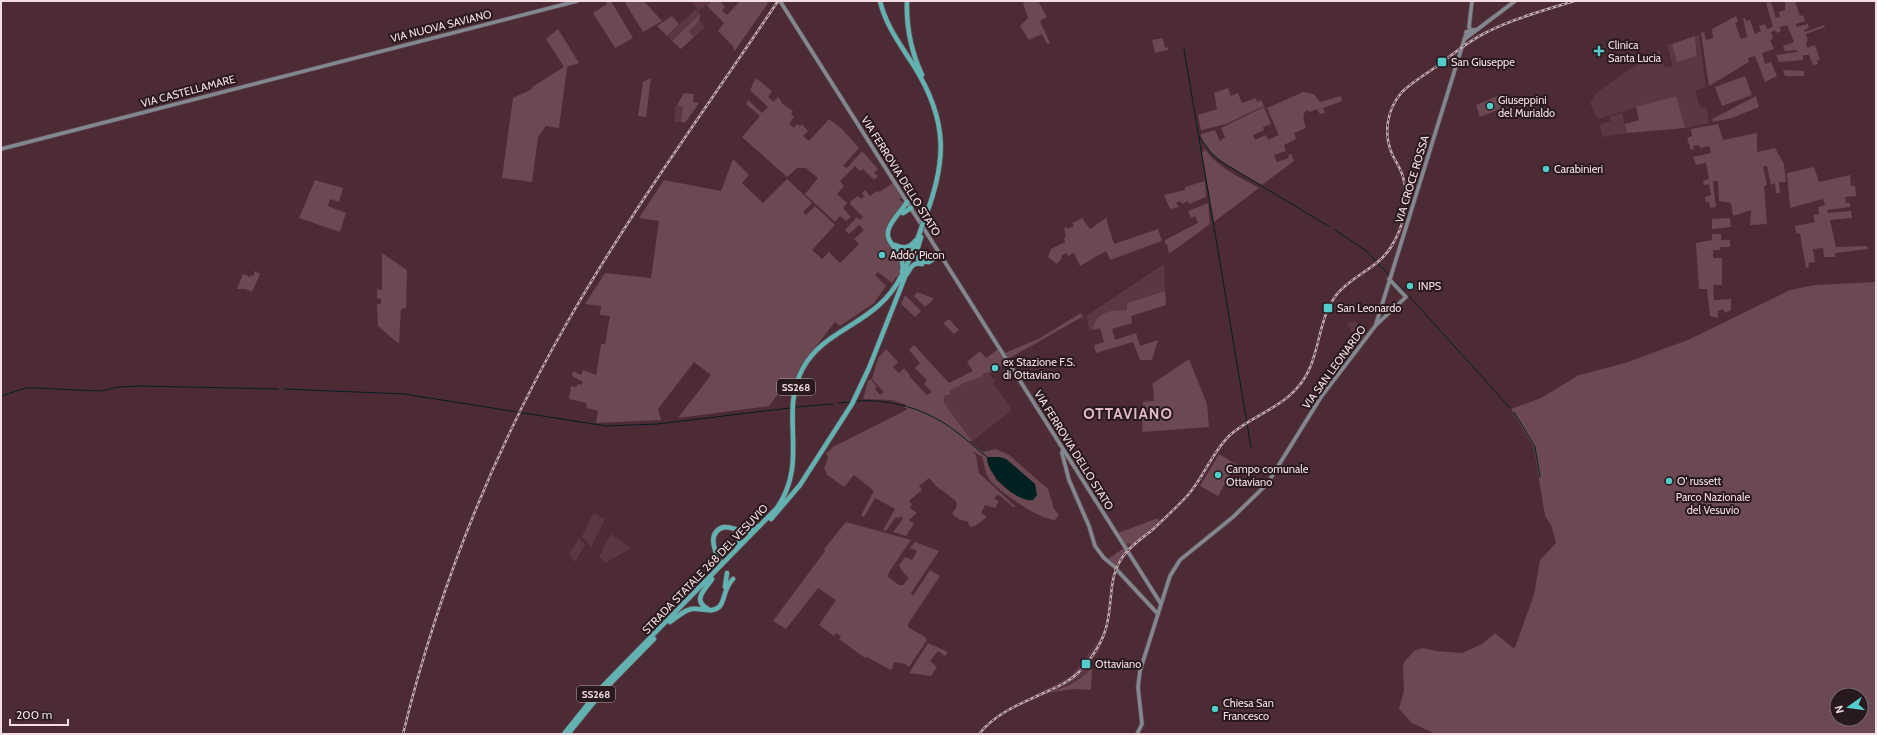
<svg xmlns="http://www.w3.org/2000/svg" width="1877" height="735" viewBox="0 0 1877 735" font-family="Cabin,sans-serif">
  <rect width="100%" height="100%" fill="#4c2b35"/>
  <!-- built -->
  <path fill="#5c3642" d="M690,1h22l-5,5 -2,-1 -6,6z
    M696,9l4,5 -28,27 -5,-5z
    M700,20l5,7 -11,10 -5,-6z
    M1699,35l7,52 -11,4 5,16 7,2 2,14 -24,5 -10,-32 -77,23 -8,-16 6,-10 63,-44 6,19 8,-2 -6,-21 5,-1 6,18 20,-7 -3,-19z
    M677,105l6,2 -2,15h-7l1,-14z
    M1622,113l5,20 -24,4 -4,-12 11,-4v-4z
    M1164,264l1,27 -38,12v7l-31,10 -2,3v7l-4,1 -4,-15z
    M1356,321l4,9 6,5 -7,11 -12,-23z
    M1002,355l-3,9 1,3 -2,-2 -6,3 1,3 -4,2 4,7 3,-1 -3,4 18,25 -2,5 -37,28 -22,-29 -42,-7z
    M594,513l11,6 -14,28 -9,-10 5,-12z
    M1160,520l2,4 -33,27 -4,-6 5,-2 2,2z
    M611,534l20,14 -26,15 -6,-7z
    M579,538l6,7 -10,17 -6,-8z
    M1126,550l1,3 -10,14 -4,12 -5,44 -2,11 -7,17 -7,10 1,1 -6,7 2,2 -6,5 -21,12 -34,14 -1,-1 3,-3 42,-23 31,-41 4,-11 4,-44 7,-18z"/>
  <!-- green -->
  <path fill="#6b4852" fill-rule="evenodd" d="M608,1h3l22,37 -18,10 -22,-35 14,-9 -1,-2z
    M624,1h20l18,20 -19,11z
    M712,1h8l5,6 -3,3 5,5 13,-14h26l2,2 -34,49 -1,-6 -15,-15 6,-8 -17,-17z
    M1026,1h12l9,16 -7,4 10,22 -3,1 -5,-10 -13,6 -9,-14 8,-8 -5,-15z
    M1785,1h10l5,15 3,-1 2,6 -9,3v3l12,-3 1,4 -5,2 1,2 19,-7 1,2 -19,7 2,7 -2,1 1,6 8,-3 5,15h-3l1,4 -5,1 -4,-10h-6v5l-24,2 -3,-7 21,-3v-2l-12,1 -2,-5 11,-4 -7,-17 -7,2 1,4 -5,2 -1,-3 -4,2 2,7 -3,1 4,9 -12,4 3,11 6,-2 6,14 -12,6 -10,-26 -7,2 1,4 -40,24 -8,-53 3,-1 2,8 7,-2 -1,-9 24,-13 2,5 -3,2 6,16 6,-2 -4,-19h2l1,3 4,-1 5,14 6,-3 -2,-5 6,-2 2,5 6,-2 -7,-24 5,-1 5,16 4,-1 -1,-5 6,-2z
    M700,14l-1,7 -10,10 5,6 -13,12 -9,-8z
    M672,16l7,8 -12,12 -10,-10z
    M558,29l21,34 -12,4 -8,61 -13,-2 -8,11 -6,45 -30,-4 11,-80 19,-9v-2l32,-20 -18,-28z
    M1695,36l2,20 -20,6 -5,-18z
    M1163,38l2,10 3,-1v3l-13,3 -3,-13z
    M1783,70l21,1v5h-19z
    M1745,76l7,19 -30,11 -7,-19z
    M651,78l-5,39 -8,-1 5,-34z
    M756,78l16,13 -4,6 6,5 4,-5 4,5 -1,1 12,8 -2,3 3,3 -5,7 5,4 3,-4 3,2 2,-2 6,7 -5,5 6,5 20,-22 13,10 17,19 -16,18 4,2 15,-17 16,18 -4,4 4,3 -4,4 -11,-11 -3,2 -5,-5 -15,15 4,5 -7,8 10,9 -4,5 8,9 -5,4 -6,-5 -5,6 -30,-28 13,-16 -12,-10h-9l-10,9 -45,-40 18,-21 -14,-12 2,-4 14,13 6,-6 -18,-17z
    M1228,88l3,8 7,-3 4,10 14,-5 1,4 4,-2 3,6 -38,18 -25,6 -3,-15 19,-6 -3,-16z
    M1303,92l11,2 6,8 21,-6 1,5 -19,7 2,5 -5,1 -3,-5 -7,3 -3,-2c-6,5 -3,11 -1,18l-12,5 2,6 -12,6 2,6 -12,4 3,7 12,-4 -1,-3 3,-1 3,7 -32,24c-16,-9 -62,-32 -61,-51l14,-4 5,11 5,-4 -4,-9 43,-21 7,17 -8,3 1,3 -11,5 2,5 11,-5 2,5 11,-5 -12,-27z
    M684,93l10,1 -1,8 6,1 -14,20 -4,-1 2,-15 -6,-2z
    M1500,95l5,12 -25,10 -4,-12z
    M1676,96l9,32 -58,5 -2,-9 14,-4 -3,-13z
    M1756,96l3,11 -27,11 -19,4 -1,-3z
    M1718,124l5,16 34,-7v19l18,-4 9,16 2,18h-7l1,11h-4l-1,-10 -4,2 -4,-19 -4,1 4,18 -3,1 3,38 -17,1 1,-15 -18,6 -2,-13 -12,-2 -1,-20h-5l3,26 -6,1 -1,-6h-3l-1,-5 6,-2 -2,-11 -5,1 -1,-4 6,-2 -3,-16 -10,2 -3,-8 18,-4 -2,-7 -9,2 -1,-3 -6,1 1,3 -3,1 -4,-12 5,-2 -1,-7z
    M1205,149c13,19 35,28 54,39l-45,34 -12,-69z
    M733,159l16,16 -7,8 21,20 24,-24 25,24 -9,9 3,3 9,-9 20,19 -23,25 10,9 7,-7 11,11 19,-19 -5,-5 10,-9 -5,-5 -10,9 -4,-4 12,-13 3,3 3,-3 -13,-13 1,-3 7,-5 3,3 3,-3 -2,-3 3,-3 5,6 7,-5 2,1 14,-9 8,15 -2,2 5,2 -17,28c7,15 18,31 11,48l-2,-1 -4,6 -14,-11 -3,3 11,11 -12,17 -34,23 -5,-4 -35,45 1,1 -7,17 -6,-4 -19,25 -91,12 33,-43 -17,-13 -36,47 3,11 -65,3 2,-12 -11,-3 -1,-5 -17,-4 2,-13 5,1 2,-3 3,1 2,-3 -11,-6 1,-5 8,4 2,-5 13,5 5,-31h4l5,-28 -10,-1 1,-9 -16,-2 20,-31 46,5 8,-57 -20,-3 25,-38 57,11z
    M1814,167l5,15 31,-7 1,11h4l1,10 -11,1 1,6h4v4l-23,3 1,3 23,-2 1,7 -22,2 6,27 31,-1 1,3 -33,4v4h-11l-1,-9 -10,1 2,13 -7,1 1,4 -3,1 -6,-34 -4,-1 -1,-7 20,-4 -2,-7 6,-1 -1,-7 7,-2 -2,-6 -33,9 -3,-35z
    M315,180l28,8 -4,14 -9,-3 -2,7 18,7 -6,19 -41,-14z
    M1205,181l1,16 -17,7 -1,-3 -6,3 -2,-3 -4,2 3,4 -9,2 -6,-14 21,-5v-3z
    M1208,203l2,21 -41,30 -2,-10h-2v-4l33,-17 -3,-7 -4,2 -3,-7z
    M1082,218l8,11 16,-11 8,26 44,-15 4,12 -52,19 -4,-9 -26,15 -6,-13 -6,3 -2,-3 -5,3 1,2 -5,6 -9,-7 3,-8 14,-7 -1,-4 2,-2 -2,-7 2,-3 1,3 7,-3 -2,-3z
    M1730,218l1,9 -19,2v-10z
    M1712,234h9v6h9v7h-9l-1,3h-7v8h9v27h-9l1,15 17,-1v11l-6,3 -2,-4 -5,2v7l-8,-2 -3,-27h-8l-3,-46 16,-3z
    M382,253l25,17 -1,38 -5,1 -2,35 -21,-18 -1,-22h4v-5l-4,-1v-9l5,1z
    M254,271l6,3 -8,18 -7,-3h-8l6,-15 8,3v-2l3,1z
    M1876,282v452h-440l-24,-11 -13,-14 5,-18 -1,-23 1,-6 10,-11 8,-3 14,3 26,2 20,-9 13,-11 18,15 2,-1 19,-52 6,-35 16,-17 -5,-18 -6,-9 -11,-68 -23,-39 30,-11 38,-23 46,-12 63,-23 102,-50 25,-5zM1837,695h24v24h-24z
    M1165,291l1,14 -35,11 1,7 -20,6 3,11 21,-7 4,13 18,-6 -6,20h-12l-7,-18 -37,11 -2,-8 10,-3 -4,-14 -6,2c-2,-11 10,-19 20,-19 4,-1 9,0 13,-1v-7z
    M917,292l16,6v2l-8,7 -11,-11z
    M905,295l16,16 -6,6 -14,-13z
    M1081,313l4,7 -3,-3 -74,42 -3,-6 35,-15z
    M949,319l10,11 -5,4 -11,-11z
    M914,345l35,38 24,-12 -6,-9 13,-11 6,7 12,-9 10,14 -8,4 -2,-3 -7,4 2,3 -11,3 1,2 -22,8 -1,3 -1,-1 -10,5 2,3 -7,2v7l28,38h-3l14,11 13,-3 13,6 39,34 6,20 5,6 -4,5c-17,-1 -54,-27 -65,-40 -6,-7 -5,-15 -8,-23l-9,-6 3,4 3,18 37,34h-3l-14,-12 -3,1 -2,3 5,2 -4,7 -10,-3 -4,8 6,4 -12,9 -5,1 -3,-6 -7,-1 -8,-6 5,-8 -1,-5 -20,-15 -7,-8 -10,8 3,4 -13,11 3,3 -2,4 7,5 -8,7 5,4 -8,12 -13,-4 10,-13 -2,-3 -2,2 -3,-1 -10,14 -3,-1 12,-21 -20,-11 -11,19 -3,-2 13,-24 -20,-16 -10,12 -18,-13 1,-1 -3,-4 4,-12 -2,-4 5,-3v-2l77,-39 -5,-2 4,-2 -16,-5 -28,-1 5,-18 3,-2 6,8 -2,2 5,6 4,-3 -12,-13 6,-21 8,-9 12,13 -5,5 6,6 5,-5 6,7 -1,1 18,19 5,-3 -8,-8 3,-4 -12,-12 5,-5 -11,-13zM1006,459l29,25 -6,17 -21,-11 -13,-11z
    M1189,359l18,45 2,23 -67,5 1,-30 11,-1 -1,-14 -1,-3z
    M1219,454l17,10 -18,32 -18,-10z
    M1158,518l1,3 -27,25 -2,-3 -5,2 -7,-12z
    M846,522l65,18 -22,32 -1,5 11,8h4l6,-7 -7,-7 -3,-6 6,-8 7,3 5,-9 -7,-3 5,-6 24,9 -28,42 2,3 17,-26 10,6 -32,48v3l17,10 2,3 -18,27 -4,-3 -10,-2 -2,2 -1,6 -3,-1 -22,-12 -2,1 -26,-19 2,-3 -5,-3 -2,3 -15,-11 17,-25 -18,-12 -32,41 -13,-8 52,-70 -1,-2z
    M1124,548l2,2 -11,16 -7,-7z
    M928,643l20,9 -3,4 -7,-5 -8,10 7,6 -6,9 -22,-3z
    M1088,668l4,1 -1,21 -18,-1 -26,4c15,-4 31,-11 42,-22z"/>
  <!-- water -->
  <path fill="#002121" d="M987,457h13l6,2 29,25 2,11 -4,5c-16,3 -47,-26 -46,-43z"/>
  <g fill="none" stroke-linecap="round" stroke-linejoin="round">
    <!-- stream -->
    <path stroke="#002121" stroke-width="1" d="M1184,49l67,398
      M1199,136l12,17 9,8 110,66
      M1335,230l31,21 24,25
      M1392,279l14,13
      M1409,296l102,113
      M284,389l120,5 202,32 51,-2 133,-16
      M1,396l25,-8h9l65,3 19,-4 20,-1 139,3
      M855,401c28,-2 56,4 80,17 17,8 37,27 52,39
      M838,403l12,-1
      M796,407l37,-3
      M1514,412l21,35 5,30"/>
    <defs>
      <path id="secondary" d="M780,1l381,603
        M1472,1l-3,26 2,3h5
        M1469,31l1,3 -2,1 -2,-3z
        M1466,38l49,-37
        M1,149l576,-148
        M1376,324l90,-290
        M1063,449l-1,4 7,27 20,46 6,20 9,12 11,9
        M1116,569l42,45
        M1137,734l5,-10 -4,-37 2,-16 30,-95 10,-16 53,-43 34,-33 54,-87 55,-72 30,-28 -17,-18"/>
      <path id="trunk" d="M880,1c6,25 20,43 34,65 35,56 33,97 9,157
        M907,1c-1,26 4,50 15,74
        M903,213l8,-5
        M921,237l-5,17 3,7 10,1 11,-8
        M895,245c8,4 15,3 20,-4
        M902,272c5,-22 -20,-27 -13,-44 3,-8 13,-18 18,-26
        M907,274c4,-7 6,-12 15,-10
        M771,519l29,-34 52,-81 17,-36 38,-96
        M735,529l5,7 -1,8 -2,4
        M720,562c-6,-12 -13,-30 4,-35 12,0 23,10 33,0
        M725,587l2,-14
        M708,609c-17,-9 -2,-20 4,-30
        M670,622c7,-5 13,-11 21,-13 9,-2 20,5 28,-2 6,-5 4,-18 14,-28
        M564,734l36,-45 177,-181c33,-48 1,-94 26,-140 18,-32 51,-40 76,-63 22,-19 31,-47 41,-73
        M568,734l34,-42 52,-53"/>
    </defs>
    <!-- secondary casing -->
    <use href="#secondary" stroke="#634851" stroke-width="5"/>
    <!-- trunk casing -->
    <use href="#trunk" stroke="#634851" stroke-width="6"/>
    <!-- secondary -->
    <use href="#secondary" stroke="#82888f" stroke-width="3.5"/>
    <!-- trunk -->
    <use href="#trunk" stroke="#63b2b2" stroke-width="4.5"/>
    <defs>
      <path id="rail" d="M403,734c35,-144 91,-284 165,-413 63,-110 139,-214 210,-320
        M979,734c15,-19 38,-29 60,-39 15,-7 28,-11 40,-23 13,-14 24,-29 28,-48 6,-25 1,-48 17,-69 8,-10 18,-17 27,-24 13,-12 26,-24 37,-36 16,-18 24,-43 42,-60 20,-18 49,-26 67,-47 25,-27 18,-66 40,-94 16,-19 41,-26 54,-47 13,-21 19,-46 12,-70 -2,-8 -7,-15 -11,-23 -9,-21 -5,-45 10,-62 10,-10 22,-17 34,-25 16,-12 32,-26 51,-35 27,-14 59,-22 87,-31"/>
    </defs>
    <!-- rail casing -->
    <use href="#rail" stroke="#c2a9b0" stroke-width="2.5"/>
    <!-- rail -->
    <use href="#rail" stroke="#28191d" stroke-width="1" stroke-dasharray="3" stroke-linecap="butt"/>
    <defs>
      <path id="trunk-bridge" d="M920,232l3,-9"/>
    </defs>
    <!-- trunk-bridge casing -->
    <use href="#trunk-bridge" stroke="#634851" stroke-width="6" stroke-linecap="butt"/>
    <!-- trunk-bridge -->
    <use href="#trunk-bridge" stroke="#63b2b2" stroke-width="4.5"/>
  </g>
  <!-- markers -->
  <g fill="#52cdcb" stroke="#28191d" stroke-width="1.5">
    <path d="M1597 45h4v4h4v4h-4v4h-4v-4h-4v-4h4z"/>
    <rect x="1437" y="57" width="10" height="10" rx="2"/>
    <circle cx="1490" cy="106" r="4"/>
    <circle cx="1546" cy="169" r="4"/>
    <circle cx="882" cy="255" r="4"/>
    <circle cx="1410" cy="286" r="4"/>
    <rect x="1323" y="303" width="10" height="10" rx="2"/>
    <circle cx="995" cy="368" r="4"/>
    <circle cx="1218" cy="475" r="4"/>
    <circle cx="1669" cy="481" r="4"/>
    <rect x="1081" y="659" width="10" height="10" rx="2"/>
    <circle cx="1215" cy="709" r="4"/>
  </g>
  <g text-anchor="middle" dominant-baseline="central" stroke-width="4" stroke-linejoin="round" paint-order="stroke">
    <!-- shield labels -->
    <g fill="#28191d" stroke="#b7a3a8" stroke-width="1">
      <rect x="777" y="379" width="38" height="16" rx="3"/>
      <rect x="577" y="686" width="38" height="16" rx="3"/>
    </g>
    <g font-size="10" font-weight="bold" fill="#f4dee4">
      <text x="796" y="387">SS268</text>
      <text x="596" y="694">SS268</text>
    </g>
    <!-- street labels -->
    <g font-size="11" fill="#f4dee4" stroke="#28191d">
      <text transform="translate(441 26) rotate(-14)">VIA NUOVA SAVIANO</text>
      <text transform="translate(188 91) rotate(-15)">VIA CASTELLAMARE</text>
      <text transform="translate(901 176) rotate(58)">VIA FERROVIA DELLO STATO</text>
      <text transform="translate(1412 179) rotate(-73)">VIA CROCE ROSSA</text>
      <text transform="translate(1334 367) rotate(-54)">VIA SAN LEONARDO</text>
      <text transform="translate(1074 450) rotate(58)">VIA FERROVIA DELLO STATO</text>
      <text transform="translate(705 569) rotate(-46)">STRADA STATALE 268 DEL VESUVIO</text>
    </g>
    <!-- poi labels -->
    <g font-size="11" fill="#f4dee4" stroke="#28191d" text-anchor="start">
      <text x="1608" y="45">Clinica<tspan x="1608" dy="13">Santa Lucia</tspan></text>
      <text x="1451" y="62">San Giuseppe</text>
      <text x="1498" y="100">Giuseppini<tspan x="1498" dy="13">del Murialdo</tspan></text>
      <text x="1554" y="169">Carabinieri</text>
      <text x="890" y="255">Addo' Picon</text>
      <text x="1418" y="286">INPS</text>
      <text x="1337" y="308">San Leonardo</text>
      <text x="1003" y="362">ex Stazione F.S.<tspan x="1003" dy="13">di Ottaviano</tspan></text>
      <text x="1226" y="469">Campo comunale<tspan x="1226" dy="13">Ottaviano</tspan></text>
      <text x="1677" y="481">O' russett</text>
      <text x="1095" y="664">Ottaviano</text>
      <text x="1223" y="703">Chiesa San<tspan x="1223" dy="13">Francesco</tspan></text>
    </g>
    <!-- park labels -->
    <g font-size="11" fill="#f6dae1" stroke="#28191d">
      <text x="1713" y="497">Parco Nazionale<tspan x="1713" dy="13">del Vesuvio</tspan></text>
    </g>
    <!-- district labels -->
    <g font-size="15" font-weight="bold" letter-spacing="1" fill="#e1b8c3" stroke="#28191d">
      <text x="1128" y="414">OTTAVIANO</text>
    </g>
  </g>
  <!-- border -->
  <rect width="1877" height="735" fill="none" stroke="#f4dee4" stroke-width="4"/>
  <!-- north arrow -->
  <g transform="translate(1849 707) rotate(256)"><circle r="19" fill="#28191d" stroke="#7a686d"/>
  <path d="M0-3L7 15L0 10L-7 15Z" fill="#52cdcb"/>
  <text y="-6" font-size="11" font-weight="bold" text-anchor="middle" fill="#f4dee4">N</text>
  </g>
  <!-- scale -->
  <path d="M10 719v6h58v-6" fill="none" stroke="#f4dee4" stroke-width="2"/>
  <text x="16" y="719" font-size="12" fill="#f4dee4" stroke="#28191d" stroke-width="3" paint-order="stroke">200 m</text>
</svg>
